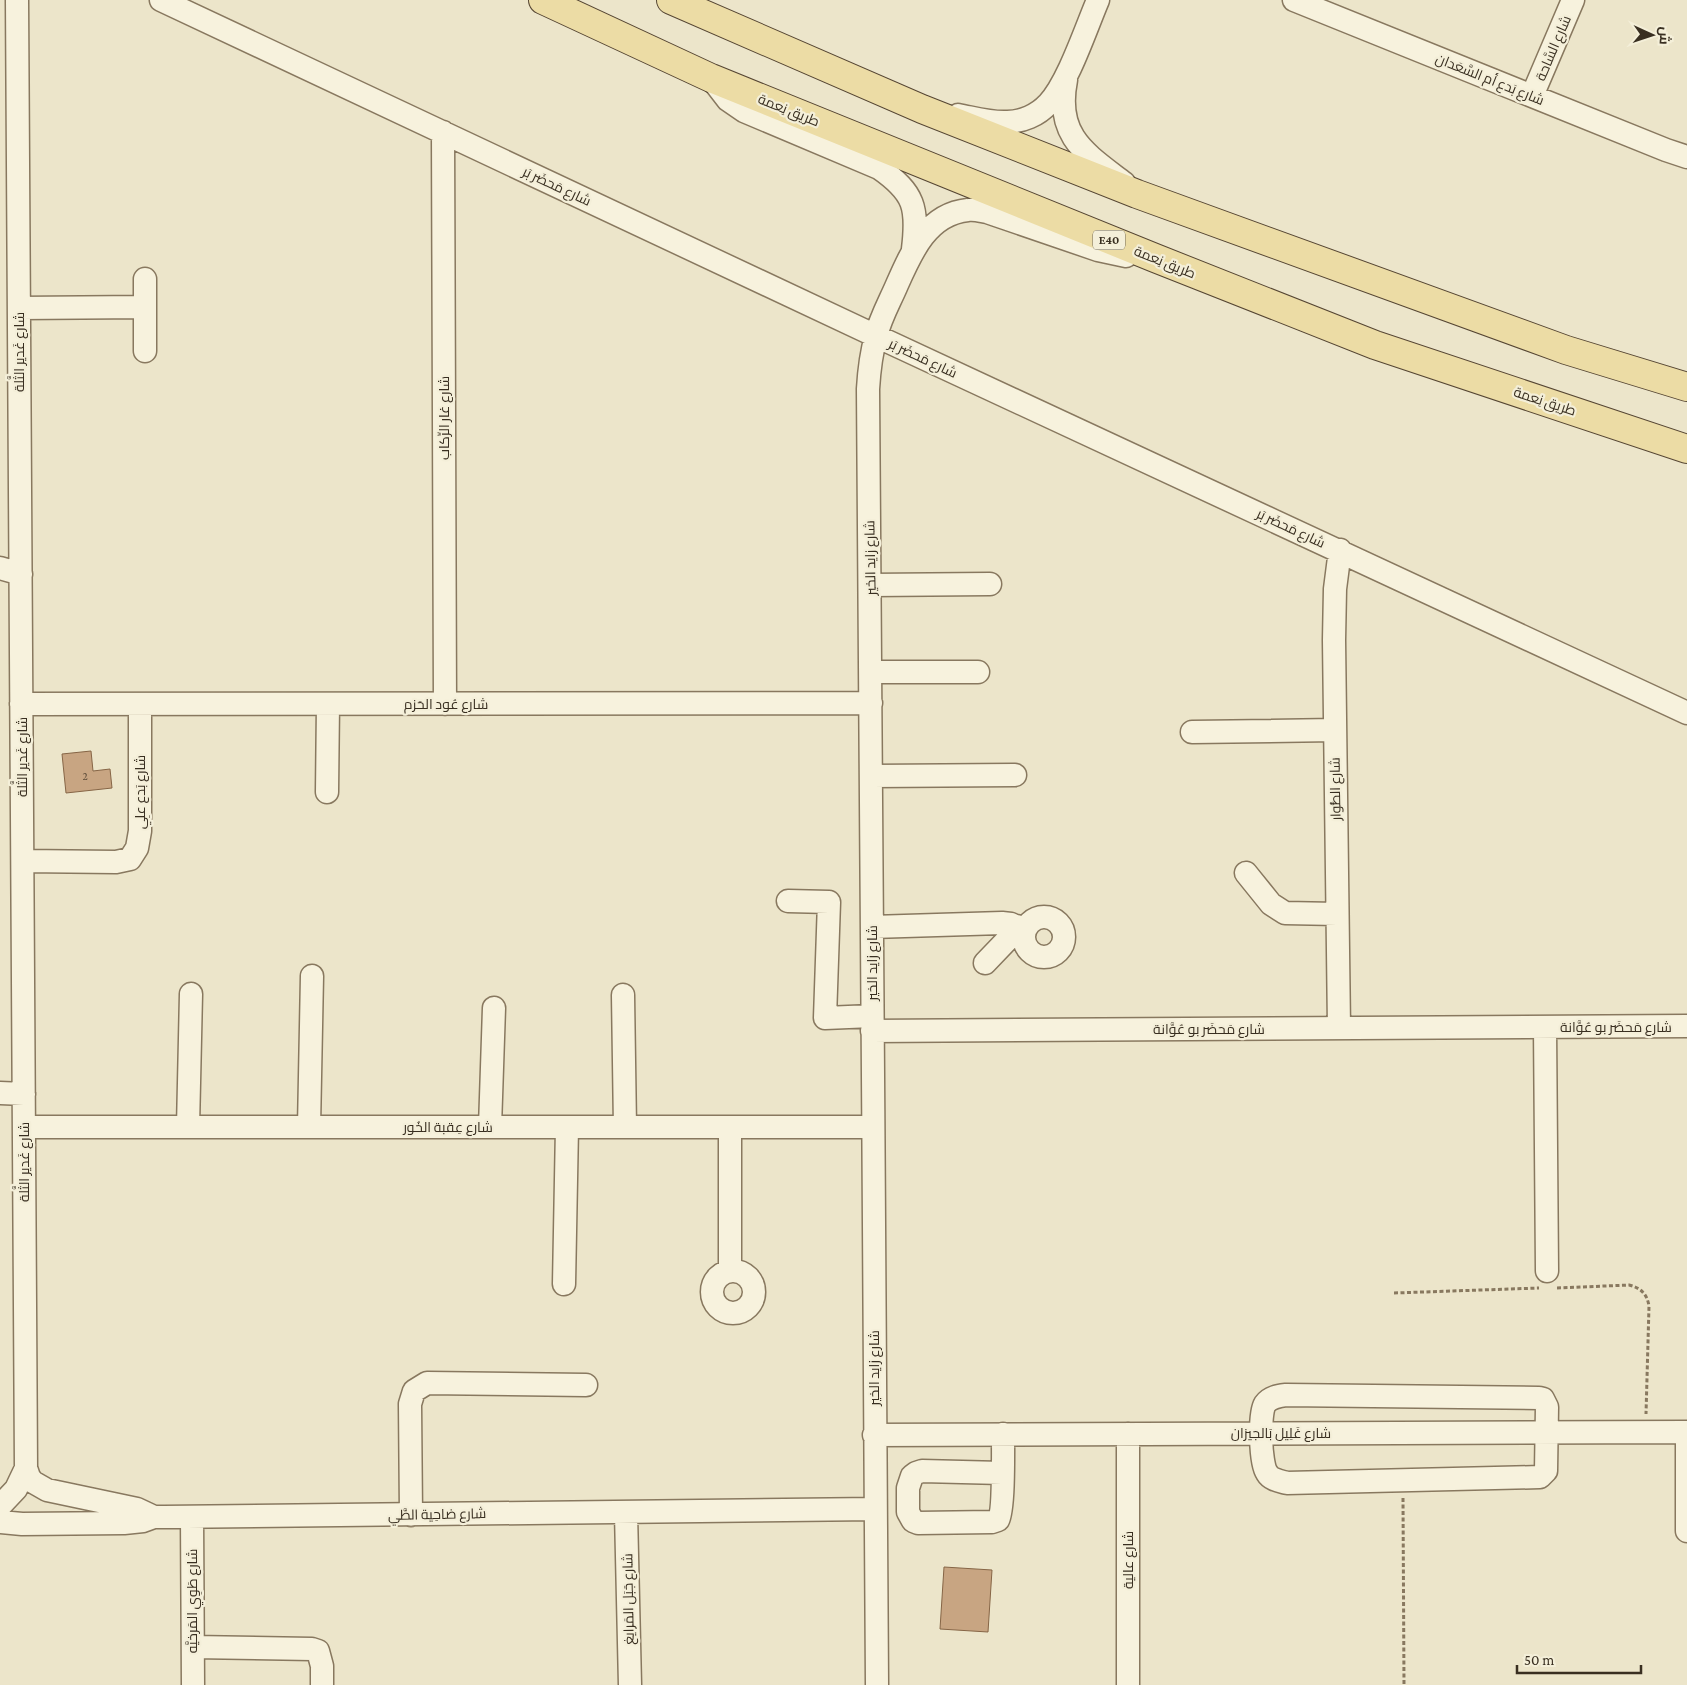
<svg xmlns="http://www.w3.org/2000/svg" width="1687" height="1685" viewBox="0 0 1687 1685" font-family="'Crimson Pro',Cairo,serif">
  <rect width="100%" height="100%" fill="#ece5ca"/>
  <!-- building -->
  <path fill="#c8a582" stroke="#866546" d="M91,751l2,20 17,-2 2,19 -46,5 -4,-39z
    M944,1567l48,3 -4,62 -48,-3z"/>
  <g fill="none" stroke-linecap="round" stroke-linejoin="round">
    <defs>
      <path id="minor" d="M161,0l715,336 811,377
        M1294,0l372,150 21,7
        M711,78l17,22 16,11 135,57c36,25 39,40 34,81
        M1066,80c-11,56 19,73 58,103
        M1532,96l41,-96
        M958,115c16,3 33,8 49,7 15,0 31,-7 41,-18 20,-21 38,-76 50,-104
        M443,132l2,572
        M145,279v72
        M19,308l126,-1
        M0,568l21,6
        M870,585l120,-1
        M871,672h107
        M21,704l850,-1
        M1192,732l143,-2
        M872,776l143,-1
        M327,792l1,-88
        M23,861l93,1 14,-3 7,-11 3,-17v-127
        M1246,873l25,31 14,9 52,1
        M788,901l41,1 -4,116 47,-2
        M1024 937a20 20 0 1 1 40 0a20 20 0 1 1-40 0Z
        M872,927l130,-4 9,1 13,6
        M985,963l26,-27 6,-10
        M623,995l2,132
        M1545,1027l2,244
        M1339,1028l-5,-388 1,-51 5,-39
        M872,1031l815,-5
        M0,1093l24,1
        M24,1127h848
        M188,1127l3,-133
        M309,1127l3,-151
        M490,1127l4,-119
        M730,1270v-143
        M712 1292a21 21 0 1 1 42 0a21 21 0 1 1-42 0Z
        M564,1284l3,-157
        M1286,1395l253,3 4,1 4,8 -1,64 -6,6 -253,6c-7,-2 -16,-3 -20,-10 -7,-10 -8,-59 -2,-69 5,-7 13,-8 21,-9z
        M1687,1432v99
        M874,1435l813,-3
        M26,1468l3,9 4,5 14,8 90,19 17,8
        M1002,1473l-80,-2 -6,2 -4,3 -4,12v24l5,9 5,2 74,-1 6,-2c6,-8 5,-71 5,-86
        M0,1506l16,-17 10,-21 -9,-1468
        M626,1513l4,172
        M411,1515l-1,-111 4,-13 13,-8 159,2
        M192,1517l1,168
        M0,1522l22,2 102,-1 19,-2 11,-4h10l711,-8
        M193,1647l119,2 6,2 4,15v19
        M877,1685c-4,-432 -4,-864 -9,-1296 1,-17 3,-35 8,-53 4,-17 13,-33 20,-49 15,-34 31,-73 72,-77 6,-1 13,1 19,2l111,38 28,6
        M1128,1685v-251"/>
      <path id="major" d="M543,0l168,78 444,180 220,87 312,104
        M671,0l251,109 215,85 429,156 121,37"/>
    </defs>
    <!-- minor casing -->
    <use href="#minor" stroke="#88785f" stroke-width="25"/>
    <!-- major casing -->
    <use href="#major" stroke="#564633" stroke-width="30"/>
    <!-- path -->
    <path stroke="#88785f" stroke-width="3" stroke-dasharray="4 2.5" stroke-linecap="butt" d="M1557,1288l72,-3c12,3 18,9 20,21l-3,108
      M1394,1293l145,-5
      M1403,1498l1,187"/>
    <!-- minor -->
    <use href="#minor" stroke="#f7f2dd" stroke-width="22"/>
    <!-- major -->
    <use href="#major" stroke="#ecdca5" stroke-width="28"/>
  </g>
  <g text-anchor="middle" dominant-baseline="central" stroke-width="4.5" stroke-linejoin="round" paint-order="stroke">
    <!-- number labels -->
    <g font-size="11" fill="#5d4c39">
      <text x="85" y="776">2</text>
    </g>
    <!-- shield labels -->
    <rect fill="#f4efd9" stroke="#716958" stroke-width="1" x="1093" y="230.5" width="32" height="19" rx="4"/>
    <g font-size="12" font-weight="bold" fill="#392f21">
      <text x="1109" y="240">E40</text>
    </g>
    <!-- street labels -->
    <g font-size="14" fill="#392f21" stroke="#f4efd9">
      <text transform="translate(1553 48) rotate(-67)">شارع السَّاحة</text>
      <text transform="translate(1490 79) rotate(22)">شارع بَدع أم السَّعَدان</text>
      <text transform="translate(789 110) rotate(22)">طريق نِعمة</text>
      <text transform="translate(557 186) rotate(25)">شارع مَحضَر بَر</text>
      <text transform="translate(1165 262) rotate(22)">طريق نِعمة</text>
      <text transform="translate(19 352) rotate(-90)">شارع غَدير الثَّلة</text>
      <text transform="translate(923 358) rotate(25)">شارع مَحضَر بَر</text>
      <text transform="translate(1545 401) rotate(18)">طريق نِعمة</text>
      <text transform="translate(444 418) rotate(-90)">شارع غار الرِّكاب</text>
      <text transform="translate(1291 528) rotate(25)">شارع مَحضَر بَر</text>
      <text transform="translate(870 558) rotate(-91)">شارع زايد الخير</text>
      <text x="446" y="704">شارع عُود الحَزم</text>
      <text transform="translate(22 757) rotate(-90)">شارع غَدير الثَّلة</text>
      <text transform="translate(1335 789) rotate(-91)">شارع الطُّوار</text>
      <text transform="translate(140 792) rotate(-90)">شارع بَدع علِي</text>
      <text transform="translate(872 963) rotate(-90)">شارع زايد الخير</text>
      <text x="1616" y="1027">شارع مَحضَر بو عُوَّانة</text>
      <text x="1209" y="1029">شارع مَحضَر بو عُوَّانة</text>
      <text x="448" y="1127">شارع عِقبة الخُور</text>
      <text transform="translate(24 1162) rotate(-90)">شارع غَدير الثَّلة</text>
      <text transform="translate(874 1368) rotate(-90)">شارع زايد الخير</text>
      <text x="1281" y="1433">شارع غَلِيل بَالجيزان</text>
      <text transform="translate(437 1514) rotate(-1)">شارع ضاحِية الطَّي</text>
      <text transform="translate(1128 1560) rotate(-90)">شارع عالية</text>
      <text transform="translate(628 1599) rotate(-91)">شارع جَبَل المَرايغ</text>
      <text transform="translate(192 1601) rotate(-90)">شارع طَوِي المَرخيَّه</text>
    </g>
  </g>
  <!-- north arrow -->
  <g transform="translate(1652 35) rotate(93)" stroke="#f4efd9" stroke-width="4" paint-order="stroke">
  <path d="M0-4L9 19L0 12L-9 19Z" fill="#392f21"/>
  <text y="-8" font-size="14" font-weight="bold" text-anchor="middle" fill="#392f21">ش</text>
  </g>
  <!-- scale -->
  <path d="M1517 1665v8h124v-8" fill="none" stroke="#392f21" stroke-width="2.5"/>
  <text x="1524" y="1665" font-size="15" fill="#392f21" stroke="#f4efd9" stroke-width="4" paint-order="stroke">50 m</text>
</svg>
